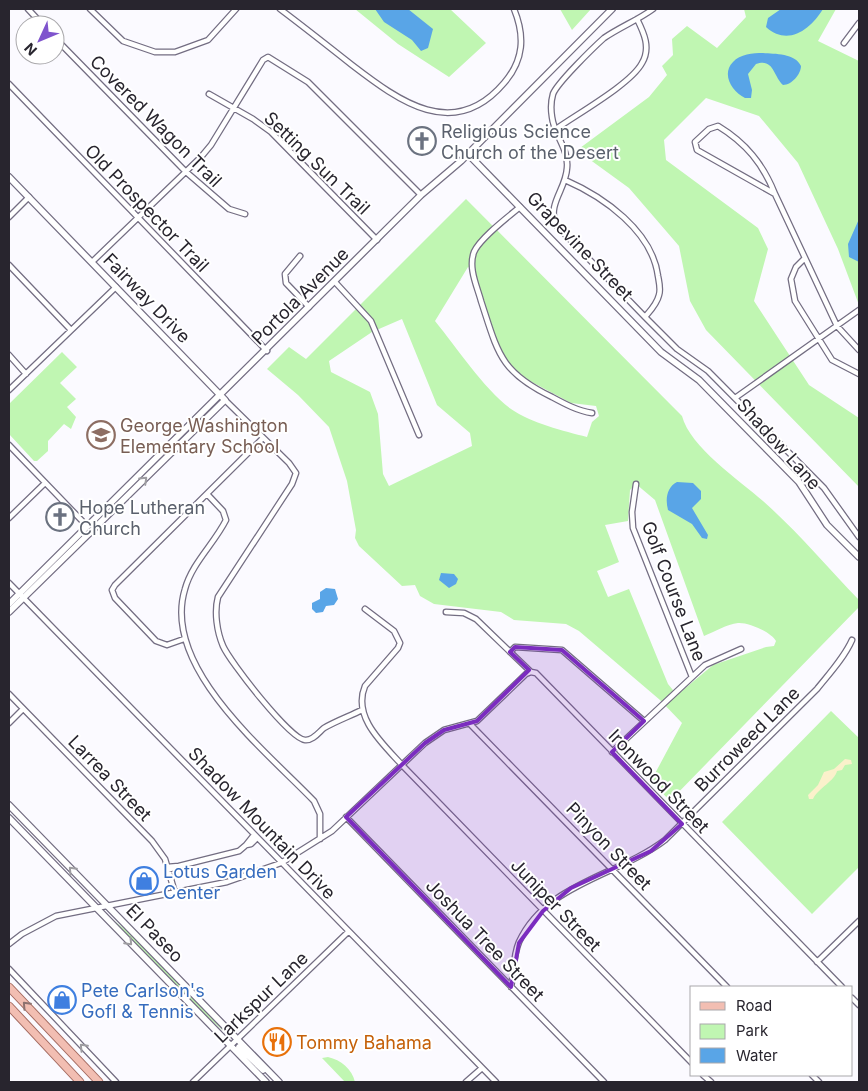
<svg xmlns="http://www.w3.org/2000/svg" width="868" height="1091" viewBox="0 0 868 1091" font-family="Inter,sans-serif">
  <rect width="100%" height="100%" fill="#fbfaff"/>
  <!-- green -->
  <path fill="#c0f6b2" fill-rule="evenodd" d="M355,9h95l36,34 -37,34 -51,-33z
    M560,9h31l-19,21z
    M744,9h92l-18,32 41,20v244l-21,-56 -40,-86 -39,-47 -53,-18 -42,42 2,20 92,68 10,21 -14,52 55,84 50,33v69l-153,-157 -16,-29 -11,-55 -50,-58 -40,-29 -9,-11 69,-51 18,-22 -5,-9 11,-11 -1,-16 15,-13 30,22 29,-31z
    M466,199l216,217c8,31 57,64 81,85 34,30 64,66 96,99v7l-189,194 -19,-20 31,-58 -22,-23 -81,-69 -13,-7 -52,-4 -13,-8 -67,-8 -14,-8 -5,-11 -13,1 -43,-40 -4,-8 1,-8 -9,-49 -18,-54 -31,-32 -31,-26 22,-22 17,12zM468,267l4,2 25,74 13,22 18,15 43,23 25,3 3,10 -7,6 -5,15c-23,-6 -56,-14 -76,-28 -27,-20 -54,-61 -76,-88zM402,319l35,86 33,28 2,13 -83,40 -6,-12 -5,-60 -8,-22 -39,-20 -2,-11 43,-29zM636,484l19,16 49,136c10,-4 23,-12 34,-13 10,-1 33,9 38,18l-2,5 -8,1 -53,18 -36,30 -9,-11 -39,-95 -21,8 -11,-26 22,-9 -14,-37 23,-4 2,-31z
    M62,352l15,15 -17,16 16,16 -9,8 9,10 -5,12 -7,-5 -16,17v10l-11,10h-3l-25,-27v-30z
    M831,711l28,27v129l-47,47 -90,-92z
    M107,915l20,16 102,105 -27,-24z
    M328,1057c13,3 24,12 27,25h-10l-23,-24z"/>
  <!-- sand -->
  <path fill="#fbf1cb" d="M845,759l6,1 1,4 -7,1 -3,5 -5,1c-2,10 -19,17 -24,28h-4l-1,-4 10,-10 6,-13 10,-3z"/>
  <!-- water -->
  <path fill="#59a5e7" d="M375,9h33l25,20 -5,19 -7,3 -9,-11 -28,-18z
    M781,9h42c-12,20 -35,38 -57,18l2,-9z
    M763,53c12,1 32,0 38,13 0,8 -9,19 -18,19 -10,-9 -9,-27 -27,-21l-8,10 4,16 -1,8h-6c-13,-6 -24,-24 -12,-36 7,-8 20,-9 30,-9z
    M859,219v43l-10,-5 -1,-13z
    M677,482l16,1 8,8v8l-9,9 16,27 -1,4 -5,-1 -10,-14 -24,-14c-3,-11 -1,-23 9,-28z
    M441,573l13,1 4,5 -2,5 -7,4 -10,-8z
    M326,588l9,1 3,10 -4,6 -8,1 -3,6 -7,1 -4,-4v-6l8,-4v-7z"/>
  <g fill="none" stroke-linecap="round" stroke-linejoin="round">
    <defs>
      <path id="street" d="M28,9l15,16
        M90,9l33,32 32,11h20l33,-12 28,-31
        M280,9c24,18 48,37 72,56 47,36 102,77 152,18 20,-23 21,-47 10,-74
        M653,9c-15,11 -33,18 -49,29 -10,9 -47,45 -51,56 -2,7 -2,17 -1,23 2,18 17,32 15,51 -1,21 -20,36 -11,57l89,92 32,32 31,22 116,117 35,49
        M55,38l130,133 44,38 16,5
        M844,43l15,-20
        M9,84l258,267
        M209,94l44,25 18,13 106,108
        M718,126c28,17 45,38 57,68l-78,-44 -2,-8 14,-13z
        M556,129c21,-15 75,-45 86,-66 9,-15 2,-30 -5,-44
        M565,180c39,17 87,51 93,96 1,6 3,13 1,19 -2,9 -9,16 -14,22
        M775,194l62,132 22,24
        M520,207c-12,10 -40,31 -46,45 -6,16 3,34 7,49 17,52 19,71 71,96 13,7 26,14 40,16
        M9,217l20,-20
        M300,256l-15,18 1,9 23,24
        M804,259l-8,8 -5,12 4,22 37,59 27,14
        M92,262l109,-105 10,-12 52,-85 5,-3 40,25 113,113
        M9,265l62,65
        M335,282l36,39 48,114
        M9,355l17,19
        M9,390l107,-103
        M735,398l124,-88
        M225,400l64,63 7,10 -4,11 -74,113c-4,15 -1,35 5,49 7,16 67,93 82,94 8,1 14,-8 19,-12 12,-7 26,-12 38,-18
        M9,445l78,81
        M636,484l-4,28 1,16 59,149
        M207,494l16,17 3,9c-12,24 -34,43 -41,69 -24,78 80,161 129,212l6,13v25
        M9,518l36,-35
        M9,583l487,499
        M365,609l29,22 6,12 -2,5 -33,38c-13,31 18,58 37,79l290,298
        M446,612l18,1 12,6 55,53 5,1 306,314
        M184,639l-17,6 -11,-4 -41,-43 -3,-8 3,-5 147,-146
        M510,652l5,-5 47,3 82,71
        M9,694l143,147 13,18 10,34
        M9,723l14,-14
        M471,725l256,262
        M612,752l93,-87 36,-16
        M346,817l258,265
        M254,835l-8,10 5,-1 6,-6
        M179,866l60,-15 7,-6
        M167,867l12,-1 -11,4
        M9,944l13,-10 34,-18 171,-34 54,-19 51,-32 93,-88 19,-13 33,-9 49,-47 5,-2
        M817,962l42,-41
        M9,969l107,113
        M511,987c3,-15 2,-31 8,-45 27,-59 99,-66 146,-102l152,-151c12,-15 27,-31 35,-49
        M852,998l7,7
        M703,1075l8,7
        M812,1075l7,7
        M193,1082l155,-150
        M466,1082l16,-14"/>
      <path id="secondary" d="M468,154l193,198 38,28 100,102 28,43 32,32
        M9,177l216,223 -216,212
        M9,604l412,-409 40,-34 151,-152
        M9,805l270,277
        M9,818l257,264
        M239,1047l24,23"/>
      <path id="primary" d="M9,987l90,95
        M9,1006l71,76"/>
    </defs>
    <!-- street casing -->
    <use href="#street" stroke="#736d82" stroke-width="7"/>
    <!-- secondary casing -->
    <use href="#secondary" stroke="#736d82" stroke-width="8"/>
    <!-- primary casing -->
    <use href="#primary" stroke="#a56c62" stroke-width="9"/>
    <!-- street -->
    <use href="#street" stroke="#fff" stroke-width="4.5"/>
    <!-- secondary -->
    <use href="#secondary" stroke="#fff" stroke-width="5.5"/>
    <!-- primary -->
    <use href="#primary" stroke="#f2beb2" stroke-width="7"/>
  </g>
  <!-- one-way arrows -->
  <defs><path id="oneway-chevron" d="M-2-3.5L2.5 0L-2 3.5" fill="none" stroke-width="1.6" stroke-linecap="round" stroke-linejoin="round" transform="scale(1.25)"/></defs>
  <g stroke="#9e9da1">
    <use href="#oneway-chevron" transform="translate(144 480) rotate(-44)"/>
    <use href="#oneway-chevron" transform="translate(72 870) rotate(-134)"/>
    <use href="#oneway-chevron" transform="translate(129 942) rotate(46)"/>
    <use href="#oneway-chevron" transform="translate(83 1047) rotate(-134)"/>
  </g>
  <use stroke="#8d7270" href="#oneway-chevron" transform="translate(26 1005) rotate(-133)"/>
  <!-- marked area -->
  <path fill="#7b2cbf" fill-opacity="0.2" stroke="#7b2cbf" stroke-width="4" stroke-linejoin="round" d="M515,647l47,3 82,71 -32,31 70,72 -31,27 -80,37 -28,23 -24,32 -8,44 -165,-170 79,-74 19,-13 33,-9 52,-51 -19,-18z"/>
  <!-- icons -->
  <defs>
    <symbol id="church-ring" viewBox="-11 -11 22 22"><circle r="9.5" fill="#fff" stroke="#6b7280" stroke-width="1.5"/><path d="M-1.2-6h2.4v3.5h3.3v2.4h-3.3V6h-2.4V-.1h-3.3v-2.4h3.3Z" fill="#6b7280"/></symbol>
    <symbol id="school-ring" viewBox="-11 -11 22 22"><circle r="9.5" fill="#fff" stroke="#8d6e63" stroke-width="1.5"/><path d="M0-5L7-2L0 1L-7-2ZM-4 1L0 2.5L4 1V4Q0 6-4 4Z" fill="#8d6e63"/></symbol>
    <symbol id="shop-ring" viewBox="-11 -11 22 22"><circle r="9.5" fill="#fff" stroke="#3f7fe0" stroke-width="1.5"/><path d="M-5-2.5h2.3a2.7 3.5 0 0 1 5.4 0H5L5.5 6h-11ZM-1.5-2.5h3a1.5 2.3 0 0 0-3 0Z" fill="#3f7fe0"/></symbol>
    <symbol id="restaurant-ring" viewBox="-11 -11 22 22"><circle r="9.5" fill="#fff" stroke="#e8710a" stroke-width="1.5"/><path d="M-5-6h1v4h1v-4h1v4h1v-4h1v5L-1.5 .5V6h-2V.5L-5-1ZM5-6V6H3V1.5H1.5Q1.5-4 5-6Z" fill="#e8710a"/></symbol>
  </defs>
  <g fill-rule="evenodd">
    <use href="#church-ring" x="406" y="125" width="32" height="32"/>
    <use href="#school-ring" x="85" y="419" width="32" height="32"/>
    <use href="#church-ring" x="44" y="501" width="32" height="32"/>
    <use href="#shop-ring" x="128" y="865" width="32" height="32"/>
    <use href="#shop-ring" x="46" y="984" width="32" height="32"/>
    <use href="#restaurant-ring" x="261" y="1026" width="32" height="32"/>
  </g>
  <g text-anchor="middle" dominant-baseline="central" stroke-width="4" stroke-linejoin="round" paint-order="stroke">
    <!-- street labels -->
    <g font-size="18" fill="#28252e" stroke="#fff">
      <text transform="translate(156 121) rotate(45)">Covered Wagon Trail</text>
      <text transform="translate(317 163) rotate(44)">Setting Sun Trail</text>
      <text transform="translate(147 208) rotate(46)">Old Prospector Trail</text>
      <text transform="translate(580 246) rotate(46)">Grapevine Street</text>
      <text transform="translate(300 296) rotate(-45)">Portola Avenue</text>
      <text transform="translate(147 298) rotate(46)">Fairway Drive</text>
      <text transform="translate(779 444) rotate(48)">Shadow Lane</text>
      <text transform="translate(674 591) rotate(69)">Golf Course Lane</text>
      <text transform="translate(747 739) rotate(-45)">Burroweed Lane</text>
      <text transform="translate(110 778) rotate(46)">Larrea Street</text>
      <text transform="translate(659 781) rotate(46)">Ironwood Street</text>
      <text transform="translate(262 823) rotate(46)">Shadow Mountain Drive</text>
      <text transform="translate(609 846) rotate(46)">Pinyon Street</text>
      <text transform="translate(556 905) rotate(46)">Juniper Street</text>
      <text transform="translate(155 933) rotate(46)">El Paseo</text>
      <text transform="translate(485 940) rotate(46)">Joshua Tree Street</text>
      <text transform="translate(261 997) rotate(-44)">Larkspur Lane</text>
    </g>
    <!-- worship labels -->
    <g font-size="18" fill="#5b616d" stroke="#fff" text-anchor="start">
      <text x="441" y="131">Religious Science<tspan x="441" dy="21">Church of the Desert</tspan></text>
      <text x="79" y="507">Hope Lutheran<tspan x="79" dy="21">Church</tspan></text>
    </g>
    <!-- education labels -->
    <g font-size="18" fill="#785e54" stroke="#fff" text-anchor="start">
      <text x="120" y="425">George Washington<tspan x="120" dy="21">Elementary School</tspan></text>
    </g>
    <!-- shop labels -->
    <g font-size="18" fill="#366cbe" stroke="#fff" text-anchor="start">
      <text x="163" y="871">Lotus Garden<tspan x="163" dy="21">Center</tspan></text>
      <text x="81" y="990">Pete Carlson's<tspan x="81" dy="21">Gofl &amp; Tennis</tspan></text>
    </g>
    <!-- food labels -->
    <g font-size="18" fill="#c56008" stroke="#fff" text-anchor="start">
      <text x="296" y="1042">Tommy Bahama</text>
    </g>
  </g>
  <!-- border -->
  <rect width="868" height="1091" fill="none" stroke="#28252e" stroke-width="20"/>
  <!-- legend -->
  <rect x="690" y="986" width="162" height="90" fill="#ffffff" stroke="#a9a8ab"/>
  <rect x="700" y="1002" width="25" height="8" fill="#f2beb2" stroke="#a9a8ab"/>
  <text x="736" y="1011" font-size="15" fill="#28252e">Road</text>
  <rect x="700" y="1024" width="25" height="15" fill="#c0f6b2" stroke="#a9a8ab"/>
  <text x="736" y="1036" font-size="15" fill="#28252e">Park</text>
  <rect x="700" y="1048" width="25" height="15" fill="#59a5e7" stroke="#a9a8ab"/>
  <text x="736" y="1061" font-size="15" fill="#28252e">Water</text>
  <!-- north arrow -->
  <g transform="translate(40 40) rotate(226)"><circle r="24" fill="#ffffff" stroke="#a9a8ab"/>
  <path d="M0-4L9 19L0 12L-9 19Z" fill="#7f54cd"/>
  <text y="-8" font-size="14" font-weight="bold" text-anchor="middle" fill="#28252e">N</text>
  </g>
</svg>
